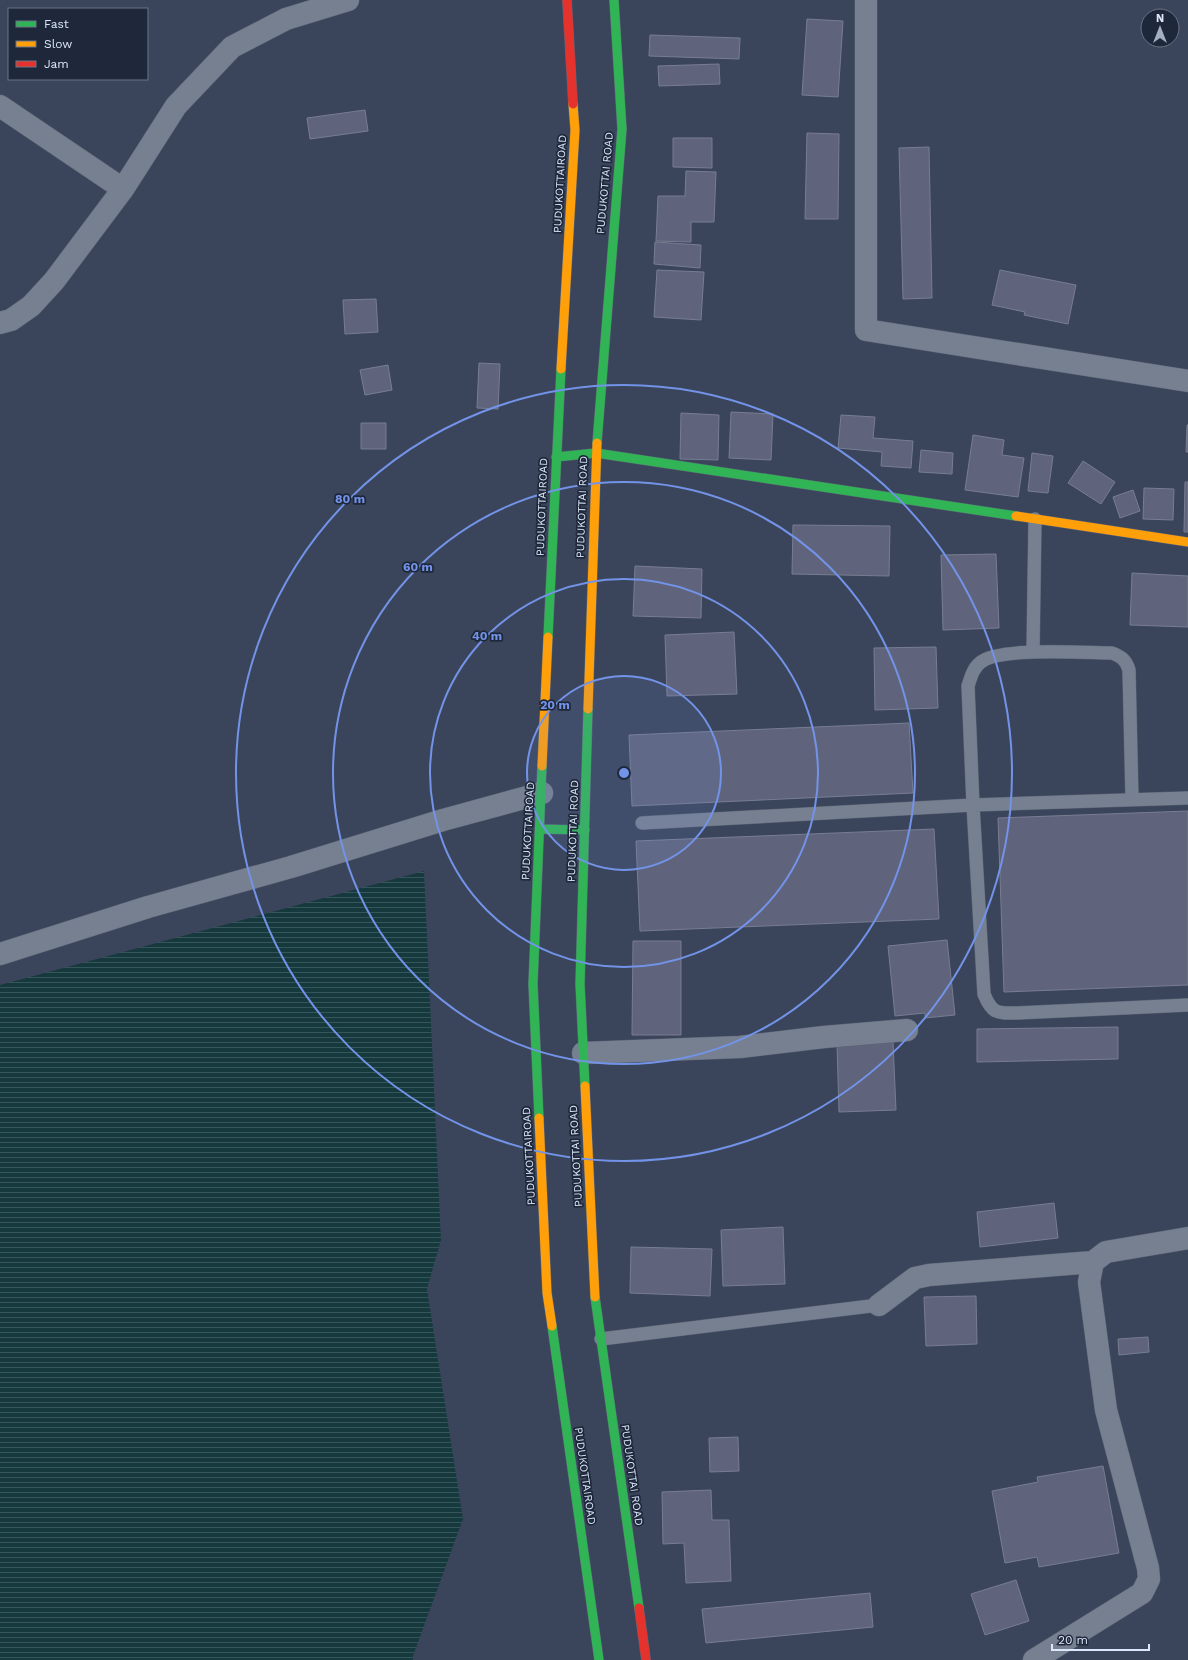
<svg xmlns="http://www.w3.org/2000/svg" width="1188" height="1660" viewBox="0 0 1188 1660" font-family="'Work Sans',sans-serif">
  <defs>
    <pattern id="water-rules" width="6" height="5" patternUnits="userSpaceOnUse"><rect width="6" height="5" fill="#16393e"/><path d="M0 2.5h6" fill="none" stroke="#37565b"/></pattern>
  </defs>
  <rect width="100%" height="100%" fill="#3a455b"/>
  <!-- water -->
  <path fill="url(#water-rules)" d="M424,871l17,369 -14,49 36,230 -50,137v4h-413v-675z"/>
  <!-- building -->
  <path fill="#5f647c" stroke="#787d91" d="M807,19l36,2 -5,76 -36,-2z
    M650,35l90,3 -1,21 -90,-3z
    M719,64l1,20 -61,2 -1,-20z
    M365,110l3,21 -58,8 -3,-21z
    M807,133l32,1 -1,85h-33z
    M673,138h39v30l-39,-1z
    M929,147l3,151 -29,1 -4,-151z
    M686,171l30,1 -2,50h-23v20l-35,-1 2,-45h27z
    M655,242l46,3 -1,23 -46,-4z
    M657,270l47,2 -3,48 -47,-3z
    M1000,270l76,15 -8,39 -44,-9 1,-3 -33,-7z
    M376,299l2,33 -33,2 -2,-34z
    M479,363l21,1 -2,45 -21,-1z
    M388,365l4,25 -27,5 -5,-25z
    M731,412l42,2 -2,46 -42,-2z
    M681,413l38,2 -1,45 -38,-1z
    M841,415l34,2 -2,21 40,3 -2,27 -30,-2 1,-14 -44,-4z
    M361,423h25v26h-25z
    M1187,425h1v27h-2z
    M973,435l31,5 -2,15 22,3 -6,39 -53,-7z
    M921,450l32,3 -1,21 -33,-2z
    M1032,453l21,3 -5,37 -20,-2z
    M1083,461l32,21 -14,22 -33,-21z
    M1185,482h3v50h-4z
    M1144,488l30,1 -1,31 -30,-1z
    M1133,490l7,21 -20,7 -7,-21z
    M793,525l97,1 -1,50 -97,-2z
    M996,554l3,74 -56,2 -2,-75z
    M635,566l67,3 -1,49 -68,-2z
    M1132,573l56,3v51l-58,-2z
    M734,632l3,62 -70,2 -2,-61z
    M936,647l2,61 -63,2 -1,-62z
    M909,723l4,70 -281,13 -3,-71z
    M1188,811v174l-184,7 -6,-174z
    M934,829l5,90 -299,12 -4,-90z
    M947,940l8,75 -30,3v-5l-30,3 -7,-70z
    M633,941h48v94h-49z
    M1118,1027v32l-141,3v-33z
    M893,1042l3,68 -57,2 -2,-68z
    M1054,1203l4,35 -78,9 -3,-35z
    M783,1227l2,57 -62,2 -2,-56z
    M631,1247l81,2 -2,47 -80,-3z
    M976,1296l1,48 -51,2 -2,-49z
    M1148,1337l1,15 -30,3 -1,-16z
    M738,1437l1,34 -29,1 -1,-34z
    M1103,1466l16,87 -80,14 -2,-10 -32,6 -13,-72 46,-9 -1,-5z
    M711,1490l1,30h17l2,61 -45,2 -2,-40 -21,1 -1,-52z
    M1016,1580l13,41 -44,14 -14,-41z
    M870,1593l3,34 -167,16 -4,-34z"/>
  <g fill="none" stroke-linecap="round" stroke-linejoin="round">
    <defs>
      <path id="lane" d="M1033,652l2,-133
        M1132,799l-3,-129c-3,-10 -7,-13 -17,-17 -26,0 -113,-6 -131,9 -8,6 -10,15 -13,24l5,119 11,189c8,20 13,19 33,19l171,-8
        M642,823l331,-18 215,-7
        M601,1339l278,-34"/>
      <path id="street" d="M866,0v330l322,51
        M0,106l123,83
        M0,323l11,-3 20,-14 23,-25 69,-92 53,-83 56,-59 54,-28 62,-19
        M0,954l148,-47 143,-40 152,-47 99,-27
        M583,1053l157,-6 84,-10 83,-7
        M879,1305l36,-27 14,-3 164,-13
        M1034,1660l108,-67 7,-14 -1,-11 -42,-158 -17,-128 4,-20 13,-10 82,-14"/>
      <path id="fast" d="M597,443l25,-314 -8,-129
        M556,457l40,-4 420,63
        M548,637l13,-268
        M540,829l45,1
        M585,1086l-5,-102 8,-275
        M539,1118l-6,-134 9,-218
        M595,1297l44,311
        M552,1326l47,334"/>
      <path id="slow" d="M561,369l14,-239 -2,-26
        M1016,516l172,26
        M588,709l9,-266
        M542,766l6,-129
        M585,1086l10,211
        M539,1118l8,175 5,33"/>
      <path id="jam" d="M567,0l6,104
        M639,1608l7,52"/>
    </defs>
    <!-- lane casing -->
    <use href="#lane" stroke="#596273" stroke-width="14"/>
    <!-- street casing -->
    <use href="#street" stroke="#596273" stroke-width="23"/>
    <!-- fast casing -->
    <use href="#fast" stroke="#596273" stroke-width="10"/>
    <!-- slow casing -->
    <use href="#slow" stroke="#596273" stroke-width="10"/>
    <!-- jam casing -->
    <use href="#jam" stroke="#596273" stroke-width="10"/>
    <!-- lane -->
    <use href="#lane" stroke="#778091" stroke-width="13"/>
    <!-- street -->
    <use href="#street" stroke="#778091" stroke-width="22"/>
    <!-- fast -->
    <use href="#fast" stroke="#30b455" stroke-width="9"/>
    <!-- slow -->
    <use href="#slow" stroke="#ff9f0a" stroke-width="9"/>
    <!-- jam -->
    <use href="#jam" stroke="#e5322d" stroke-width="9"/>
  </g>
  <!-- distance rings -->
  <circle cx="624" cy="773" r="97" fill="#7393e8" fill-opacity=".12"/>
  <g fill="none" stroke="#7393e8" stroke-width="2">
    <circle cx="624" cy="773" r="97"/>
    <circle cx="624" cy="773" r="194"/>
    <circle cx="624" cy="773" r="291"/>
    <circle cx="624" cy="773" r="388"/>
  </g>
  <g text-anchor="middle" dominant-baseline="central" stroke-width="3.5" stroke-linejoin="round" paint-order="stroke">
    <!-- street labels -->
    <g font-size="11" fill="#dce7fb" stroke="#1e283a">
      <text transform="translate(605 183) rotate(-85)">PUDUKOTTAI ROAD</text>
      <text transform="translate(560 184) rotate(-87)">PUDUKOTTAIROAD</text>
      <text transform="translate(542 507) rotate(-88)">PUDUKOTTAIROAD</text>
      <text transform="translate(582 507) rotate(-88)">PUDUKOTTAI ROAD</text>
      <text transform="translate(528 831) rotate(-87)">PUDUKOTTAIROAD</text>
      <text transform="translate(573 831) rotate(-88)">PUDUKOTTAI ROAD</text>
      <text transform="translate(529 1156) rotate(-93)">PUDUKOTTAIROAD</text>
      <text transform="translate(576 1156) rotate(-93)">PUDUKOTTAI ROAD</text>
      <text transform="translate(632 1475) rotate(82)">PUDUKOTTAI ROAD</text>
      <text transform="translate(585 1476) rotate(82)">PUDUKOTTAIROAD</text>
    </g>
  </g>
  <circle cx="624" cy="773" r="6" fill="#7393e8" stroke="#1e283a" stroke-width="2"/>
  <g font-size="12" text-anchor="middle" font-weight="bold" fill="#7393e8" stroke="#1e283a" stroke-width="3.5" stroke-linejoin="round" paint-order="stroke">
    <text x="350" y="503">80 m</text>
    <text x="418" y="571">60 m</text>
    <text x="487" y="640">40 m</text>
    <text x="555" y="709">20 m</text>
  </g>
  <!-- legend -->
  <rect x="8" y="8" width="140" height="72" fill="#1e283a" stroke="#6a7487"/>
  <rect x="16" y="21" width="20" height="6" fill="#30b455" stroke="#6a7487"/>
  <text x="44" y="28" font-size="12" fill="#dce7fb">Fast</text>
  <rect x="16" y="41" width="20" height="6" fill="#ff9f0a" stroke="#6a7487"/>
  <text x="44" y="48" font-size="12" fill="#dce7fb">Slow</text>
  <rect x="16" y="61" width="20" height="6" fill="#e5322d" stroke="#6a7487"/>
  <text x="44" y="68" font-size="12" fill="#dce7fb">Jam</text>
  <!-- north arrow -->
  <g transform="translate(1160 28)"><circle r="19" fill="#1e283a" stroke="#6a7487"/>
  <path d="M0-3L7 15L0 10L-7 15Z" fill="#a3aec3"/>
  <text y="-6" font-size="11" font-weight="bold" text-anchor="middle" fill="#dce7fb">N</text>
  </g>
  <!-- scale -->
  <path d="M1052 1644v6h97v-6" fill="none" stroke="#dce7fb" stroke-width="2"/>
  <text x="1058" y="1644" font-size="12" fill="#dce7fb" stroke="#1e283a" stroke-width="3" paint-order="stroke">20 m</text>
</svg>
